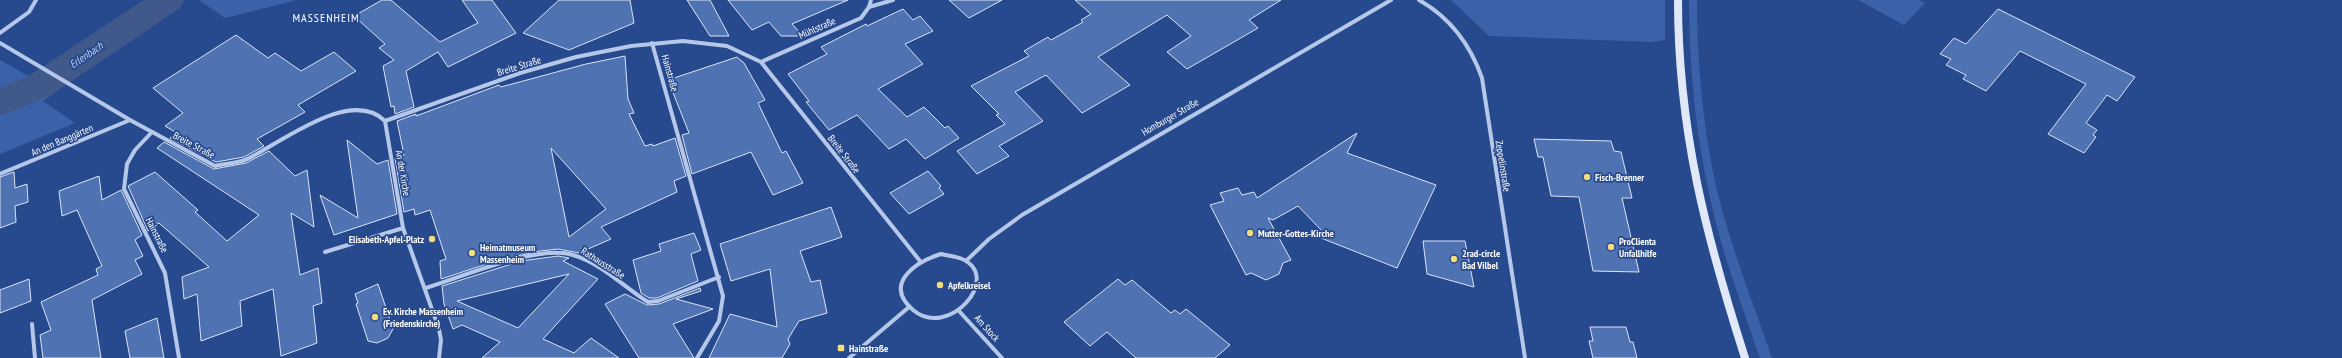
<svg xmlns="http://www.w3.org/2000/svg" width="2342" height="358" viewBox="0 0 2342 358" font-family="'PT Sans Narrow',sans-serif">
  <rect width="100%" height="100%" fill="#27498d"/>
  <!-- green -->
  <path fill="#3b62a9" d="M199,0h98l-72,18z
    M1451,0h214v40l-13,2 -163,-6z
    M1689,0h8c0,57 5,116 16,172 13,64 38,125 59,186h-12l-4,-11c-11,-32 -22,-63 -32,-95 -24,-81 -35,-167 -35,-252z
    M1858,0h61l6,3 -21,22z
    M0,60l56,31 -13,10 32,22 -75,31z"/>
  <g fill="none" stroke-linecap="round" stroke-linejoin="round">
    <!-- river -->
    <path fill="#40598a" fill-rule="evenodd" d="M144,0h40l-4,8 -129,87 -51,21v-28l27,-11z"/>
  </g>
  <!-- building -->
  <path fill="#4f72b3" stroke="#dae5f8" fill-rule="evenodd" d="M382,0h9l49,42 38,-19 -16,-23h30l24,33 -68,34 -10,-15 -32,19 8,36 -19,7 -1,-8 -3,1 -8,-41 11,-6 -15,-12 6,-4 -31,-28z
    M559,0h71l4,23 -65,27 -46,-17z
    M687,0h23l19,36h-19z
    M728,0h120l-56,24 11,12h-22l-12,-14 -17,8z
    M949,0h53l-33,18z
    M1075,0h206l-32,20 9,8 -71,41 -20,-17 24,-16 -24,-21 -69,42 32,28 -48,28 -36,-38 -31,17 28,29 -44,25 10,10 -32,18 -20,-23 48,-27 -9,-9 3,-1 -28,-28 58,-30 -5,-5 24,-14 3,3 32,-18 -2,-2 10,-6z
    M903,9l10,11 7,-4 13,15 -28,13 18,20 -45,25 29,28 17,-10 21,21 3,-2 11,12 -34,21 -19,-20 -17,10 -32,-34 -28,15 -23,-28 3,-1 -21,-27 39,-20 -6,-7 45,-23 1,2z
    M1998,9l137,68 -18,24 -10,-6 -21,28 11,7 -4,5 3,2 -12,16 -36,-19 38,-50 -66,-33 -34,40 -23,-12 3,-4 -20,-10 5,-6 -11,-5 14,-16 12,6z
    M236,35l32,23 7,-5 26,18 33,-19 22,19 -58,34 7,7 -48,27 7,7 -20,11 -28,5 -46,-24 7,-5 -12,-7 18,-13 -30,-25z
    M625,56l3,43 6,14 -5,1 16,32 7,-2 1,2 22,-8 11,38 -12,5 3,11 -76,35 10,12 -32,14 -21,-4 -18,2 -41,9 -58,19 -1,-18 6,-2 -16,-49 -15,5 -1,-6 -10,3 -9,-54 9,-3 -7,-34 19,-7v2l83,-31 2,2 85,-23zM551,148l55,61 -37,28z
    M737,57l7,6 21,37 -7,3 24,50 4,-2 17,32 -30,12 -22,-43 -59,22 -10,-39 7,-2 -21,-53z
    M1357,133l-10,20 89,32 -39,83 -76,-30 3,-5 -26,-27 -25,14 -5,-2 23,42 -8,3 -4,11 -13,6 -15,-7 -5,2 -36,-70 14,-4 -4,-8 18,-5 4,7 12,-3 3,6z
    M1534,139l77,2 3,10 7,1 11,46h-10l17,74 -46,-1 -14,-74 -28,-1 -8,-39h-5z
    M347,140l30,24 11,-4 9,54 -63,21 -14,-40 38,23z
    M164,142l50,27 32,-6 23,-12 26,25 12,-6 7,57 -23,-14 9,62 18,-7 4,35 -9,3 4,37 -36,13 -8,-67 -33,12 2,25 -41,15 -4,-47 -13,5 -2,-22 27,-10 -50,-44 -11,8 -20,-45 27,-14 43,38 -3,2 32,29 32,-26 -102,-67z
    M928,171l13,15 -2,2 5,6 -35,20 -19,-21z
    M14,172l1,16 12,-4 1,18 -13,4 1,16 -16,6v-51z
    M99,176l3,24 19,-10 21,45 -7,5 8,16 -8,4 7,14 -50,26 9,58h-58l-3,-23 11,-5 -10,-28 57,-27 -2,-6 6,-3 -25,-56 -15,6 -3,-25z
    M831,207l11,30 -42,14 11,31 9,-2 7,33 -28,8 -11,18 2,5 -8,14h-73l21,-44 47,13 -7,-58 -39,12 -11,-37z
    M694,233l7,17 -10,4 7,27 -41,17h-8l-8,-5 -8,-33 28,-9 -2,-7z
    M1423,241h42l9,46 -47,-13z
    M558,256l11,2 -6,3 35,18 -55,60 31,14 17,-15 28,20h-137l18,-16 -38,-17 -9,4 -9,-25 -2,-18 79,-25zM569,274l-51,54 -61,-27z
    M29,279l2,22 -31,12v-23z
    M1118,279l7,6 7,-5 39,33 4,-3 5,4 6,-5 44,36 -15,13h-79l-29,-26 -17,14 -26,-24z
    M378,284l15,45 -5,9 -11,5 -9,-2 -12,-37 2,-1 -3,-9z
    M700,288l1,3 -25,8 37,10 -40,15 21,34h-55l-34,-54 20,-10 22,11 12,-1z
    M157,318l7,40h-34l-5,-27z
    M1590,327h36l4,15h3l4,16h-44l-4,-17h4z"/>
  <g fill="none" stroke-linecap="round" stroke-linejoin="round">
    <!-- minor -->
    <path stroke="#b6c8ea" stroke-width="4" d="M1419,0c32,18 51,44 63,78l43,280
      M869,7l24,-7
      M0,33l29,-21 7,-12
      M0,43l130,77 85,46c9,-2 21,-3 30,-6 34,-15 105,-74 140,-39l18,107 36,101 2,11 -2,18
      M652,43l71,253 -4,25 -22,37
      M761,62l100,-44 8,-11 2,-7
      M385,121l135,-48 56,-16 55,-11 52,-5 44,5 34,16 159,199
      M152,132l-17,18 -8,14 -3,25 41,84 14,85
      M0,174l130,-54
      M325,252l78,-24
      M941,254c7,2 14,2 21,5 41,18 -13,81 -49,51 -30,-26 2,-48 28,-56z
      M966,261l23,-22 33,-24 369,-215
      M426,288c36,-11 112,-44 147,-33 28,8 51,32 75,47l10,-1 61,-24
      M959,311l43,47
      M32,324l3,34
      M849,358l60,-51"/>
    <!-- secondary -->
    <path stroke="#e1e9f9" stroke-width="8" d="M1678,0c0,130 28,236 67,358"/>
  </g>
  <!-- markers -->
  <g fill="#f3dc7b" stroke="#27498d" stroke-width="1.5">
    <circle cx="1587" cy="177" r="4"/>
    <circle cx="1250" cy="233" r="4"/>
    <circle cx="432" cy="239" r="4"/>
    <circle cx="1611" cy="247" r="4"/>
    <circle cx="472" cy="253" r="4"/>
    <circle cx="1454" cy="259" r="4"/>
    <circle cx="940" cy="285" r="4"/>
    <circle cx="375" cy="317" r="4"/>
    <rect x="837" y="344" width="8" height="8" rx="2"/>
  </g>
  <g text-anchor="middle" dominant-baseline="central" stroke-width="3.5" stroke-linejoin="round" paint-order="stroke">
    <!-- street labels -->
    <g font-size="10" fill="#fff" stroke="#27498d">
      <text transform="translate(817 28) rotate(-24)">Mühlstraße</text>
      <text transform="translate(519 66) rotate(-17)">Breite Straße</text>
      <text transform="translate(670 73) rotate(74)">Hainstraße</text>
      <text transform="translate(1170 117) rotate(-30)">Homburger Straße</text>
      <text transform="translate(62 140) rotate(-23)">An den Banggärten</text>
      <text transform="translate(194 145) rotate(28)">Breite Straße</text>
      <text transform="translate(844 154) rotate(52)">Breite Straße</text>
      <text transform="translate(1503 166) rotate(81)">Zeppelinstraße</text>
      <text transform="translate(403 173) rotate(80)">An der Kirche</text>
      <text transform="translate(157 235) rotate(63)">Hainstraße</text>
      <text transform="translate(603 263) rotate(32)">Rathausstraße</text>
      <text transform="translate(987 328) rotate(48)">Am Stock</text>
    </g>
    <!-- poi labels -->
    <g font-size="10" font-weight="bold" fill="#fff" stroke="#27498d" text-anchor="start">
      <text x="1595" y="177">Fisch-Brenner</text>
      <text x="1258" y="233">Mutter-Gottes-Kirche</text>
      <text x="424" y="239" text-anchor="end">Elisabeth-Apfel-Platz</text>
      <text x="1619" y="241">ProClienta<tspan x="1619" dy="12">Unfallhilfe</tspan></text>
      <text x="480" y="247">Heimatmuseum<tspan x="480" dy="12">Massenheim</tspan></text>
      <text x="1462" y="253">2rad-circle<tspan x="1462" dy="12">Bad Vilbel</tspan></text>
      <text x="948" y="285">Apfelkreisel</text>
      <text x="383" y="311">Ev. Kirche Massenheim<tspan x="383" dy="12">(Friedenskirche)</tspan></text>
      <text x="849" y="348">Hainstraße</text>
    </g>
    <!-- water labels -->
    <g font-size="11" font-style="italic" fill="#c2d3f1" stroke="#27498d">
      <text transform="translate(86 55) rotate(-34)">Erlenbach</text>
    </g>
    <!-- quarter labels -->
    <g font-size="12" letter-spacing="1" fill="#fff" stroke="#27498d">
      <text x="326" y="17">MASSENHEIM</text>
    </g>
  </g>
</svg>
